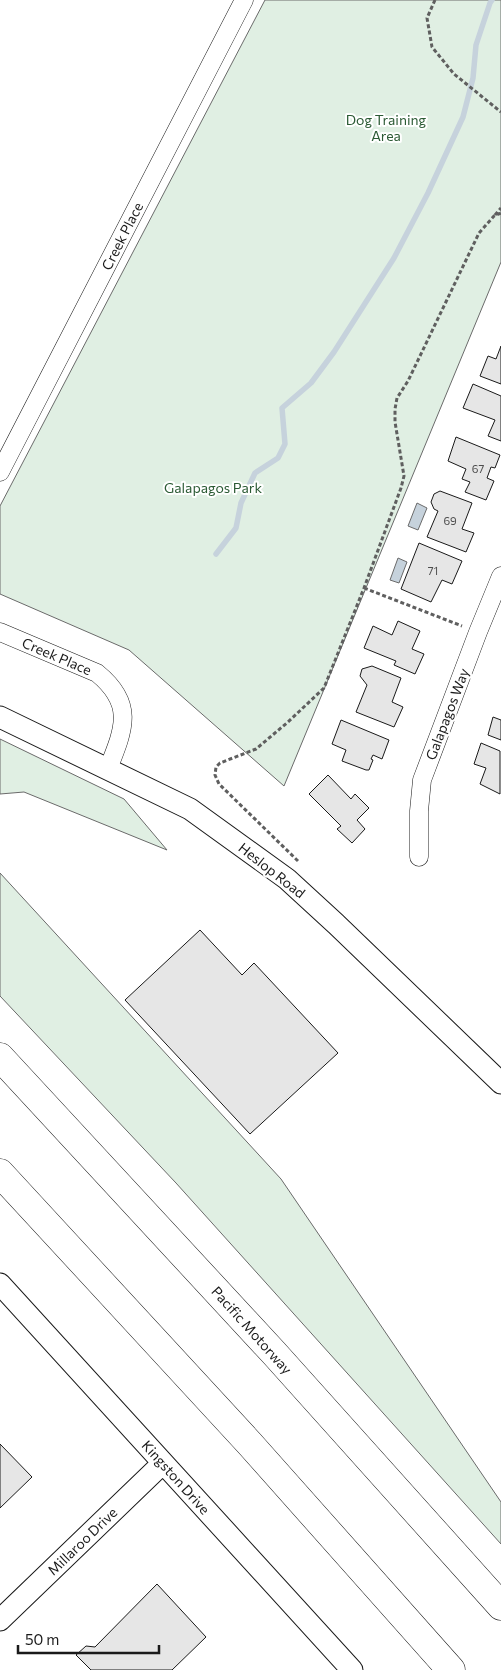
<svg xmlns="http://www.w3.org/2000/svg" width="501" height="1670" viewBox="0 0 501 1670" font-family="Commissioner,sans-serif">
  <rect width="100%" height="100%" fill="#fff"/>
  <!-- green -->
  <path fill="#e0efe3" stroke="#6a6a6a" d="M265,0h236v262l-217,524 -155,-136 -129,-56v-88z
    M0,739l124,60 43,51 -143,-58 -24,2z
    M0,873l281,306 220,323v42l-325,-361 -176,-187z"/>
  <!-- water -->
  <path fill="#c6d2dc" stroke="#6a6a6a" d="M417,503l10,5 -9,22 -10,-4z
    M398,558l9,4 -8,21 -9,-3z"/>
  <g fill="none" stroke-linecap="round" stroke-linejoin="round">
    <!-- stream -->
    <path stroke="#c6d2dc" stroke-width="5.5" d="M216,554l20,-26 5,-25 14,-30 23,-15 7,-14 -3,-36 29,-25 23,-31 60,-94 34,-65 35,-76 10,-39 3,-33 14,-42 2,-3"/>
  </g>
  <!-- building -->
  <path fill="#e6e6e6" stroke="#1a1a1a" d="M501,346v38l-21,-8 8,-20 8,3z
    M473,384l28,12v45l-13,-5 7,-16 -32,-12z
    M456,437l44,18 -5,13 -4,-1 -4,11 7,3 -8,19 -21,-8 5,-10 -8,-3 4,-10 -18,-8z
    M440,491l32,12 -10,26 12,4 -8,19 -39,-15 11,-26 -4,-2 -3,-7 3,-8z
    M419,543l43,18 -10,23 -10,-4 -11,22 -30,-13z
    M398,621l22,10 -8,18 12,5 -9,20 -21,-9 2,-4 -32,-13 9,-22 19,9z
    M372,666l29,12 -9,24 11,5 -9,20 -38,-15 11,-27 -7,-9 2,-7z
    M493,717l8,3v20l-13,-5z
    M341,720l48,20 -7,19 -9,-4 -2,4 2,1 -4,10h-3l-24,-9 4,-11 -14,-6z
    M481,743l19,8v43l-20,-10 6,-16 -12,-4z
    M328,775l23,24 4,-5 14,14 -12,12 8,9 -13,14 -15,-14 4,-3 -32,-32z
    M200,930l42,45 12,-12 84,90 -88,81 -125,-134z
    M0,1444l32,33 -32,31z
    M157,1584l49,53 -34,33h-81l-15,-15 10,-9 9,1z"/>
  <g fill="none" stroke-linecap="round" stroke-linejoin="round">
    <defs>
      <path id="minor" d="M0,472l244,-472
        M0,632l97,41c38,31 27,56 11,96
        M419,857v-46l3,-31 56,-148 23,-56"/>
      <path id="tertiary" d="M0,717l190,92 97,70 49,45 165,159
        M0,1284l352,386
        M0,1620l163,-157"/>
      <path id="motorway" d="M0,1057l274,296 227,253
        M0,1173l250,271 201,226"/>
    </defs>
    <!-- minor casing -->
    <use href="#minor" stroke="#1a1a1a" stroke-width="19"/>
    <!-- tertiary casing -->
    <use href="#tertiary" stroke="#1a1a1a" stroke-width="23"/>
    <!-- motorway casing -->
    <use href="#motorway" stroke="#1a1a1a" stroke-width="29"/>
    <!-- path -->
    <path stroke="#5f5f5f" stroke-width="3" stroke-dasharray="4 2.5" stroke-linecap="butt" d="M435,0l-8,18 5,29 22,27 47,38
      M495,215l6,-7
      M364,588l98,38
      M298,861l-79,-77 -4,-9 1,-8 4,-4 36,-14 32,-27 36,-34 40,-100 37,-100 3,-12 -9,-54v-13l2,-11 11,-17 71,-148 15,-17 7,-3"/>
    <!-- minor -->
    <use href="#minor" stroke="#fff" stroke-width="18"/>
    <!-- tertiary -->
    <use href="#tertiary" stroke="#fff" stroke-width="21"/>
    <!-- motorway -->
    <use href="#motorway" stroke="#fff" stroke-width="28"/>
  </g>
  <g text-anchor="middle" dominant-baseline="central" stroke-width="4" stroke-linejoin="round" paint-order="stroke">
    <!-- number labels -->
    <g font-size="11" fill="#4d4d4d">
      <text x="478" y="468">67</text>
      <text x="450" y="520">69</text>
      <text x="433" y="570">71</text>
    </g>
    <!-- park labels -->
    <g font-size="14" fill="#2b5a34" stroke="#fff">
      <text x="386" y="119">Dog Training<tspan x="386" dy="16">Area</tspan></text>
      <text x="213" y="487">Galapagos Park</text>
    </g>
    <!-- street labels -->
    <g font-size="14" fill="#1a1a1a" stroke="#fff">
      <text transform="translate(122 236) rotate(-63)">Creek Place</text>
      <text transform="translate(57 656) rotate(23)">Creek Place</text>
      <text transform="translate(447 714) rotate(-69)">Galapagos Way</text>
      <text transform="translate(272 870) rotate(38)">Heslop Road</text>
      <text transform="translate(252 1330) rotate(48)">Pacific Motorway</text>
      <text transform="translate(176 1477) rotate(48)">Kingston Drive</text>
      <text transform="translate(82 1541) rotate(-44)">Millaroo Drive</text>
    </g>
  </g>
  <!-- scale -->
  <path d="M18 1645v8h141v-8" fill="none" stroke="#1a1a1a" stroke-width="2.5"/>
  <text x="25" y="1645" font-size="15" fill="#1a1a1a" stroke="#ffffff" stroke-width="4" paint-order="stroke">50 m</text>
</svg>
